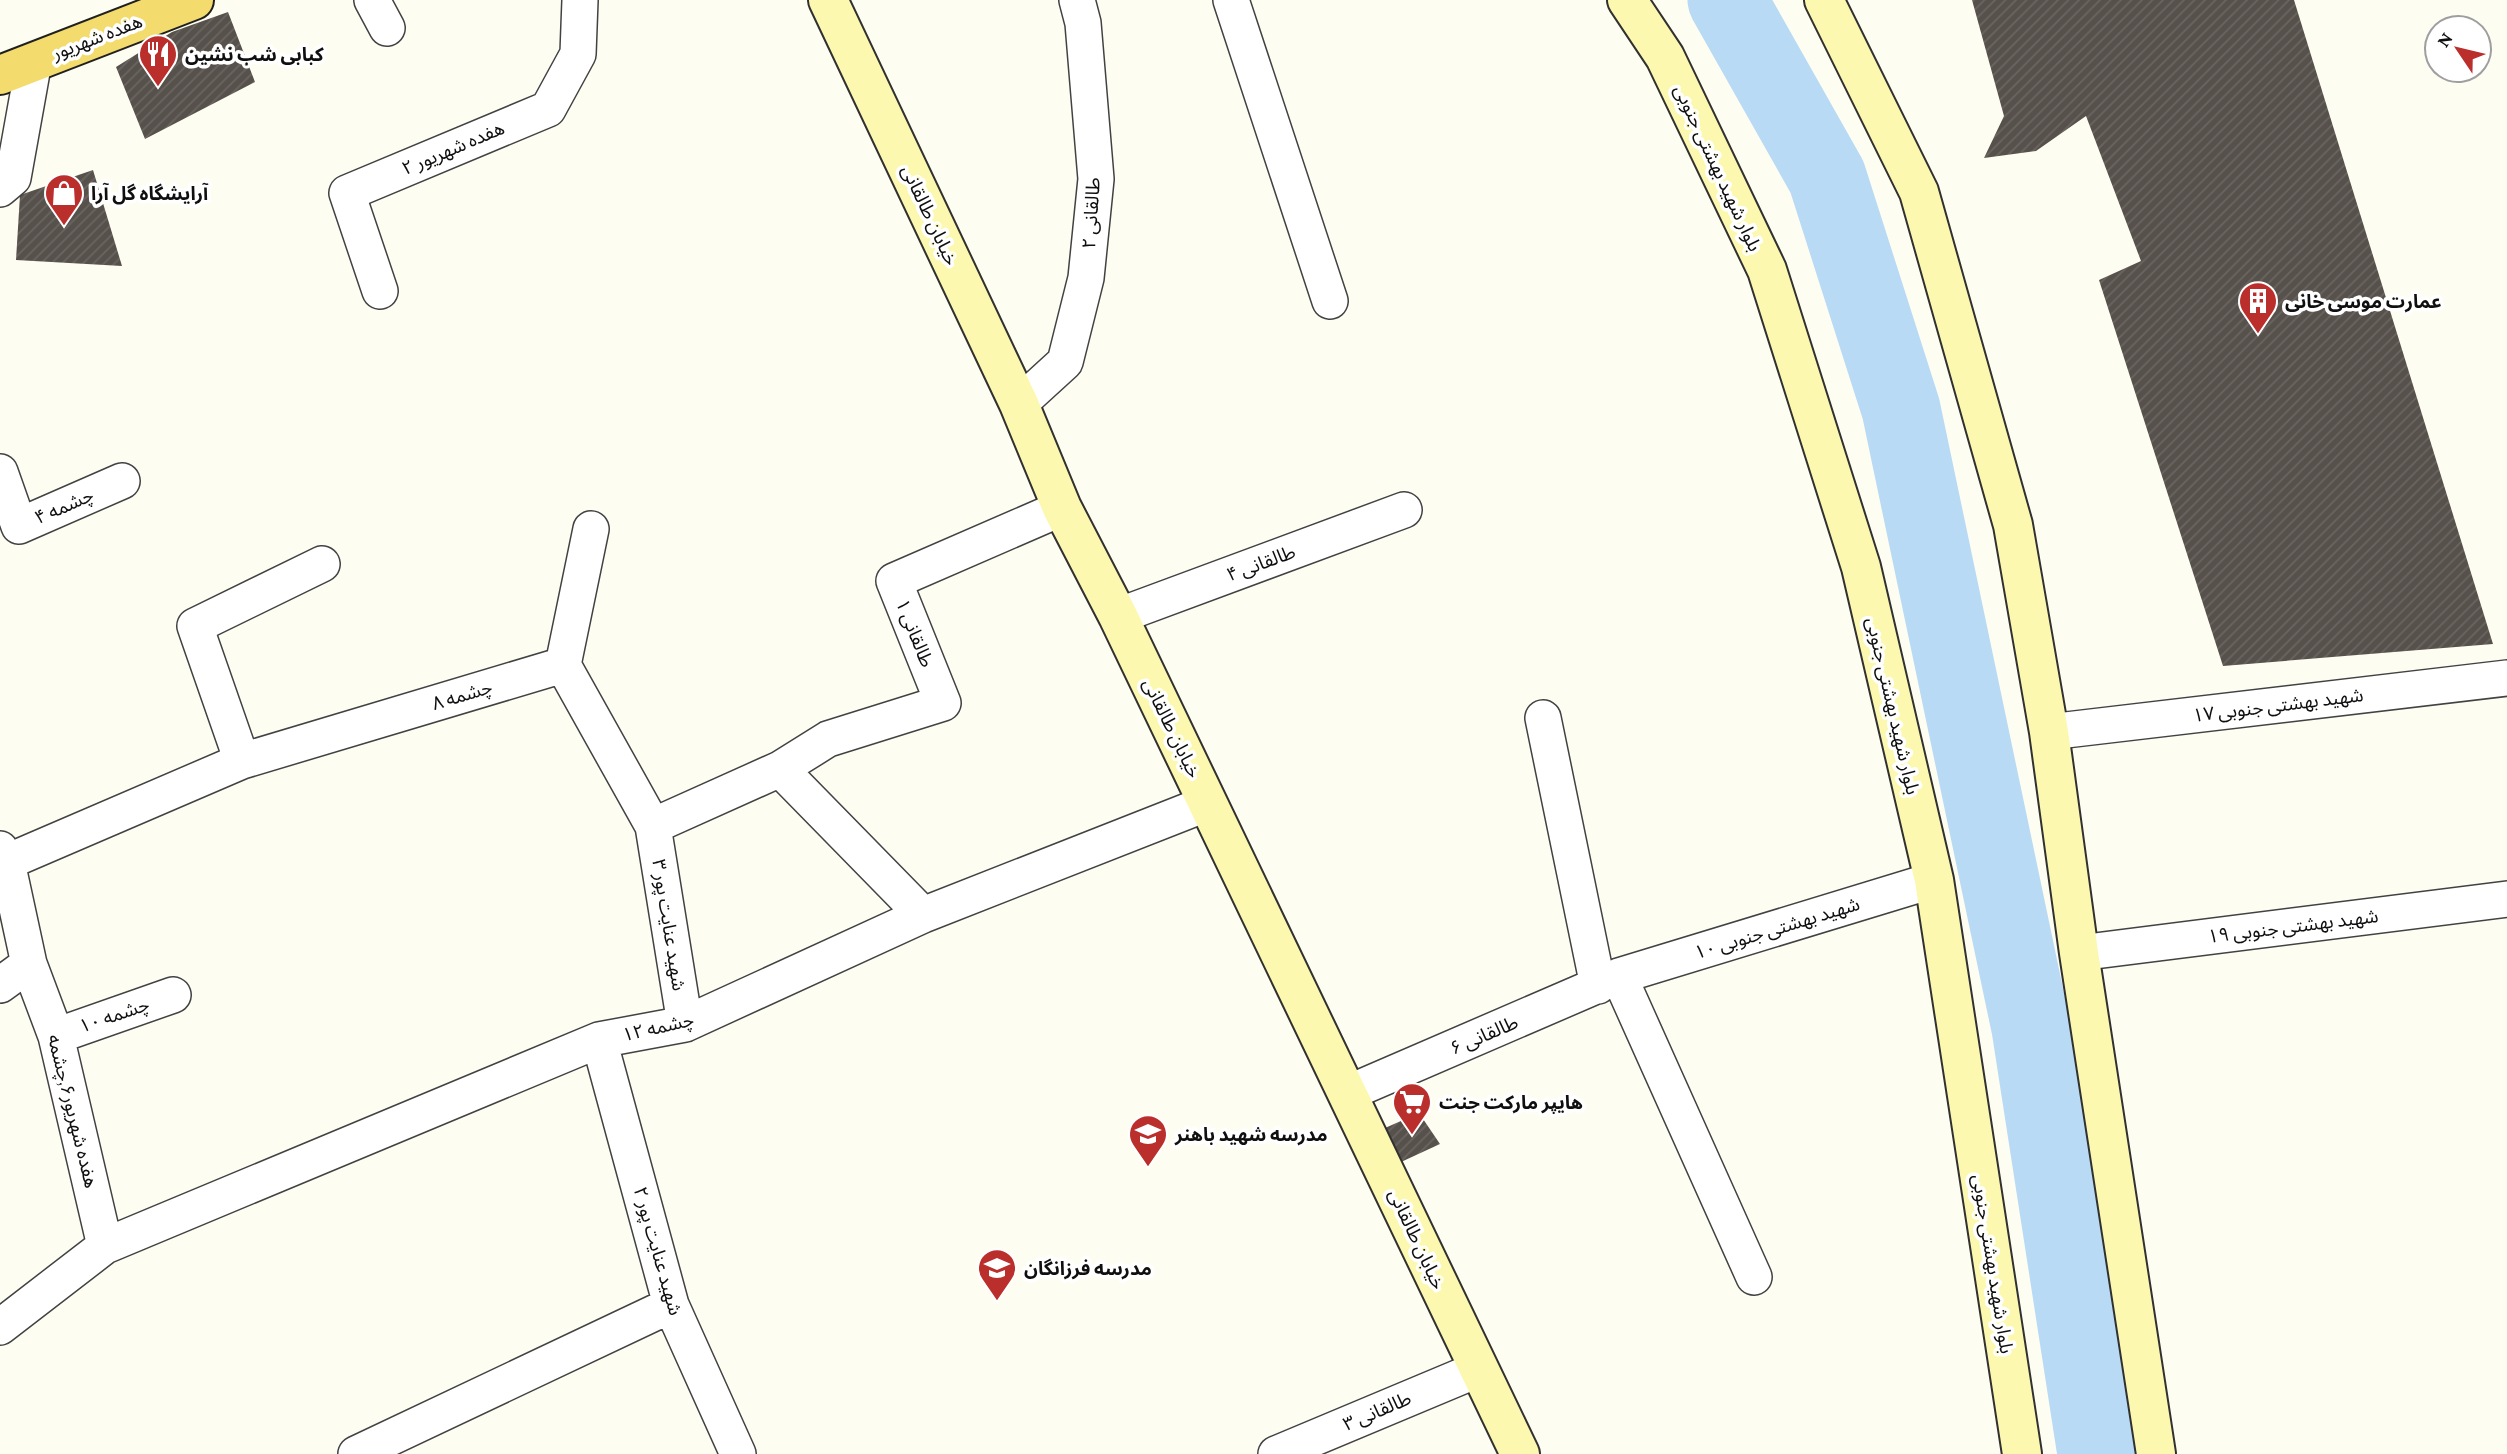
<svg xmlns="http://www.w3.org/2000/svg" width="2507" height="1454" viewBox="0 0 2507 1454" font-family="'Crimson Pro','Noto Sans Arabic',serif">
  <defs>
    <pattern id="building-hatch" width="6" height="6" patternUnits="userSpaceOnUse" patternTransform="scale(1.75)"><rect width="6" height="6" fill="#57514c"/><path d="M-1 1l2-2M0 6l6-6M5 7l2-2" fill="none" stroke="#6a6561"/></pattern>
  </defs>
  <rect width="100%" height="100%" fill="#fefdf2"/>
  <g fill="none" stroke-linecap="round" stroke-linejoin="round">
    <!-- river -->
    <path stroke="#b8daf4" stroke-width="79" d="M1727,0l100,177 74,232 130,619 66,426"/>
  </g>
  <!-- building -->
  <path fill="url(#building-hatch)" d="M1972,0h322l199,644 -270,22 -124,-386 42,-19 -55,-145 -50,35 -52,7 20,-42z
    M228,12l27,70 -110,57 -29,-72 56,-35z
    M93,170l29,96 -106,-6 4,-65z
    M1419,1113l21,31 -39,18 -16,-34z"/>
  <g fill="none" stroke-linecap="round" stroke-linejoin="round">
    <defs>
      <path id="street" d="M372,0l15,28
        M1231,0l99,301
        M0,189l13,-11 21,-117
        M380,291l-33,-98 201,-84 30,-55 2,-54
        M1019,404l46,-42 21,-84 10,-99 -13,-156 -6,-23
        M0,472l19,54 103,-45
        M1118,616l286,-106
        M563,665l28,-136
        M1543,718l55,268
        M2049,732l458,-54
        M242,761l-47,-135 127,-62
        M780,769l143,146
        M653,826l32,198
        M0,849l7,13 22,102 27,72 49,210 -105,81
        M7,862l235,-101 321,-96 90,161 127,-57 48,-30 115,-36 -49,-122 168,-73
        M2079,953l428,-54
        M1619,976l135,301
        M0,985l29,-21
        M56,1036l117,-41
        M599,1040l72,265 67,149
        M1348,1093l271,-117 315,-96
        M105,1246l494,-206 86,-16 238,-109 285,-112
        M356,1454l315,-149
        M1276,1454l203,-85"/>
      <path id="secondary" d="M828,0l191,404 43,104 56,108 402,838
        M1627,0l38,57 102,213 94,297 73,313 88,574
        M1824,0l95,192 94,333 36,207 30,221 77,501"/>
      <path id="primary" d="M0,75l194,-75"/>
    </defs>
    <!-- street casing -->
    <use href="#street" stroke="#424242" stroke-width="38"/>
    <!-- secondary casing -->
    <use href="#secondary" stroke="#313131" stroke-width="42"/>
    <!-- primary casing -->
    <use href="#primary" stroke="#202020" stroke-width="42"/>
    <!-- street -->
    <use href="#street" stroke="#fff" stroke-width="35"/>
    <!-- secondary -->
    <use href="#secondary" stroke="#fcf8af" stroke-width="38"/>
    <!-- primary -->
    <use href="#primary" stroke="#f3db6d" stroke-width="38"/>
  </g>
  <!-- icons -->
  <defs>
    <symbol id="restaurant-pin" viewBox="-11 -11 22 30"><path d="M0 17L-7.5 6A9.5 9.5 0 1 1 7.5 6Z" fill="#ba2e2c" stroke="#fff"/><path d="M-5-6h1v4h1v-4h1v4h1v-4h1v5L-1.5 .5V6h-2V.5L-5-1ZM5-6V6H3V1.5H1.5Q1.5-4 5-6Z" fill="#fff"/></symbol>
    <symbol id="shop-pin" viewBox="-11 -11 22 30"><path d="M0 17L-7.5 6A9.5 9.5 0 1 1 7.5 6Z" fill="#ba2e2c" stroke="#fff"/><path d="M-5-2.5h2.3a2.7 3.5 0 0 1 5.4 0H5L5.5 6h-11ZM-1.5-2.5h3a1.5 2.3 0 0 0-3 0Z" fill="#fff"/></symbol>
    <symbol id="building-pin" viewBox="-11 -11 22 30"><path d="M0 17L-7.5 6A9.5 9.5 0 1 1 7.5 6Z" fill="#ba2e2c" stroke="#fff"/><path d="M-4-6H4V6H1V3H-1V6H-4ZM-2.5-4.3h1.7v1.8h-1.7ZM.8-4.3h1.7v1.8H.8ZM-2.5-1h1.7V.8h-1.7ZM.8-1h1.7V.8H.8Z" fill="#fff"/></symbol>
    <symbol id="supermarket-pin" viewBox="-11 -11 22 30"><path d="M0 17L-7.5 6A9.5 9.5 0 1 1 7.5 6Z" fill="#ba2e2c" stroke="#fff"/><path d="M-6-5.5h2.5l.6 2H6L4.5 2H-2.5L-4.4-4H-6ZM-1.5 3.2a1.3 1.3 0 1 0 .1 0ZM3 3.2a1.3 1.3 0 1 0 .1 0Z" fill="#fff"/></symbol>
    <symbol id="school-pin" viewBox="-11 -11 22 30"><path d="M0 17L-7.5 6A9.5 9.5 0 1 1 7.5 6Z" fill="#ba2e2c" stroke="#fff"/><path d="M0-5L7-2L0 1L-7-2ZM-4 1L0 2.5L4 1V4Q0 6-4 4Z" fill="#fff"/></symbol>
  </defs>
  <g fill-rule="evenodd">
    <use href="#restaurant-pin" x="136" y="32" width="44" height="60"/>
    <use href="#shop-pin" x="42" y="171" width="44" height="60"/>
    <use href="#building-pin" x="2236" y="279" width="44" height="60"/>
    <use href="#supermarket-pin" x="1390" y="1080" width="44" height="60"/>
    <use href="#school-pin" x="1126" y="1112" width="44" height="60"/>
    <use href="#school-pin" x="975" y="1246" width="44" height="60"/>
  </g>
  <g text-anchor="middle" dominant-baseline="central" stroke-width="7" stroke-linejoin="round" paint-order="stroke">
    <!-- street labels -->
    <g font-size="19" fill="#0f0f0f" stroke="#fff">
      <text transform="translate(97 37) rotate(-21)">هفده شهریور</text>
      <text transform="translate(453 148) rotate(-23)">هفده شهریور ۲</text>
      <text transform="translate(1718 168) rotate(65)">بلوار شهید بهشتی جنوبی</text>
      <text transform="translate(1091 213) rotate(-86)">طالقانی ۲</text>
      <text transform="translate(930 215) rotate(65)">خیابان طالقانی</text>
      <text transform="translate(64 506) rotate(-24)">چشمه ۴</text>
      <text transform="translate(1261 563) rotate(-20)">طالقانی ۴</text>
      <text transform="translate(915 633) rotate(68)">طالقانی ۱</text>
      <text transform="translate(462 695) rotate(-17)">چشمه ۸</text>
      <text transform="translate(2278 705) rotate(-7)">شهید بهشتی جنوبی ۱۷</text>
      <text transform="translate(1893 706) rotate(77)">بلوار شهید بهشتی جنوبی</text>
      <text transform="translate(1172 728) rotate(64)">خیابان طالقانی</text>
      <text transform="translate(669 925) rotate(81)">شهید عنایت پور ۳</text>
      <text transform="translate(2293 926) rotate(-7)">شهید بهشتی جنوبی ۱۹</text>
      <text transform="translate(1777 928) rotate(-17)">شهید بهشتی جنوبی ۱۰</text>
      <text transform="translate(114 1015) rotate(-19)">چشمه ۱۰</text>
      <text transform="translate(658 1027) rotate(-13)">چشمه ۱۲</text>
      <text transform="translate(1484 1035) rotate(-23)">طالقانی ۶</text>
      <text transform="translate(73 1111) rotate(76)">هفده شهریور۶,چشمه</text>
      <text transform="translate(1417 1239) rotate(65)">خیابان طالقانی</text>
      <text transform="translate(658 1251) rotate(74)">شهید عنایت پور ۲</text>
      <text transform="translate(1993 1264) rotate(81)">بلوار شهید بهشتی جنوبی</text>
      <text transform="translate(1377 1411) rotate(-23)">طالقانی ۳</text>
    </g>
    <!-- poi labels -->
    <g font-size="19" font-weight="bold" fill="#0f0f0f" stroke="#fff" text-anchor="start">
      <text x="185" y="54">کبابی شب نشین</text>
      <text x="91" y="193">آرایشگاه گل آرا</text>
      <text x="2285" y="301">عمارت موسی خانی</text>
      <text x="1439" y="1102">هایپر مارکت جنت</text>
      <text x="1175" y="1134">مدرسه شهید باهنر</text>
      <text x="1024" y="1268">مدرسه فرزانگان</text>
    </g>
  </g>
  <!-- north arrow -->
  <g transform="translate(2458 49) rotate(305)"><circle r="33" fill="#ffffff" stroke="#9f9f9f" stroke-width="2"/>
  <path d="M0-5L12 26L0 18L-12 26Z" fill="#ba2e2c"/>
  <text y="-10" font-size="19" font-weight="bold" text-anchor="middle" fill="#0f0f0f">N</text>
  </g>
</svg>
